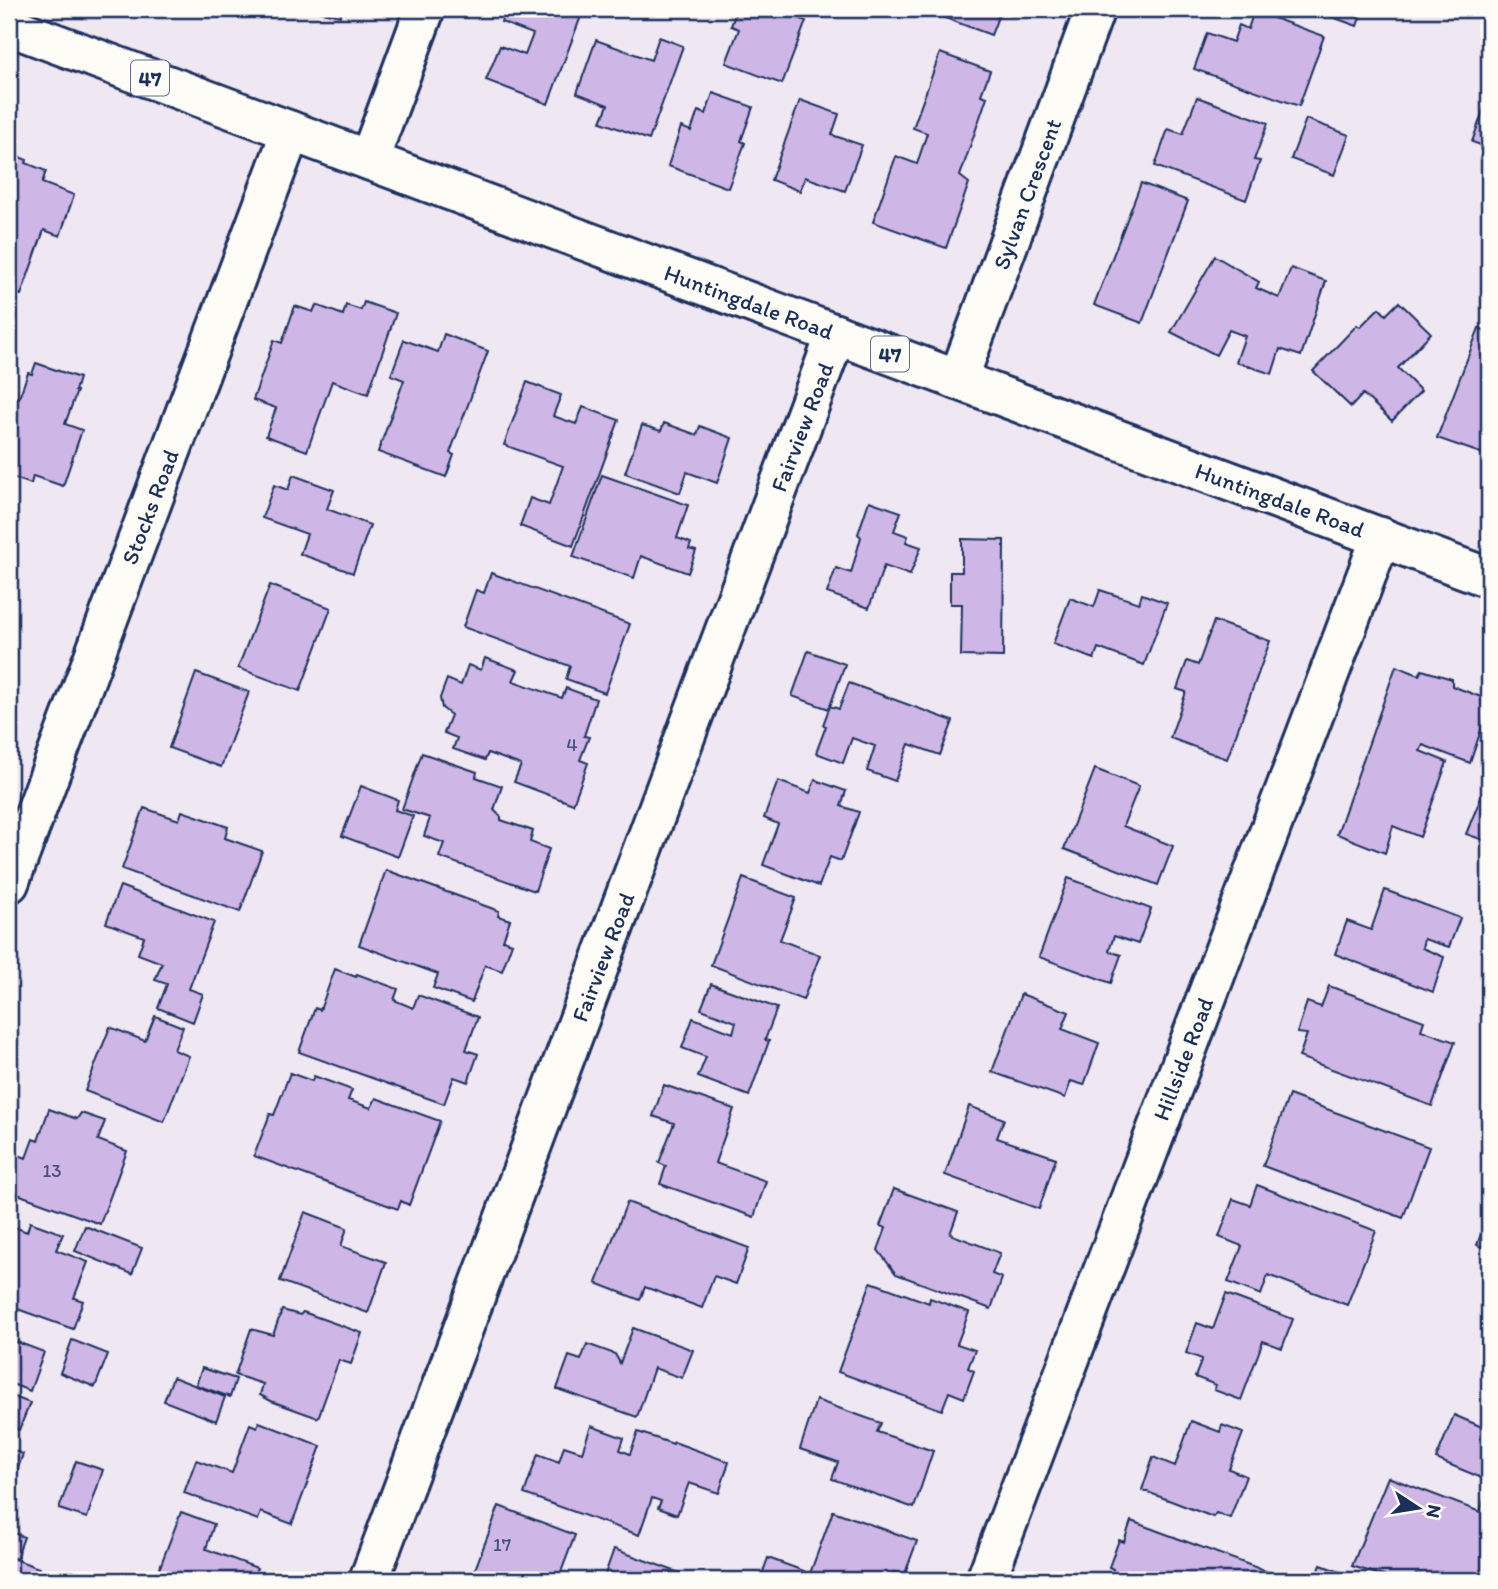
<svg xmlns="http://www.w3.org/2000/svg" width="1498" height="1589" viewBox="0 0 1498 1589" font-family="Itim,sans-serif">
  <rect width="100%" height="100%" fill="#efe7f2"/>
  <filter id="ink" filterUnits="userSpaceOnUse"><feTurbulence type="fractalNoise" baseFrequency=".0143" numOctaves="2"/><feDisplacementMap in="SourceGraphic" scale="14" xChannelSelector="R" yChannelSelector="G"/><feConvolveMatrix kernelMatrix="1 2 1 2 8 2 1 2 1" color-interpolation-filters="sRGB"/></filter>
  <g filter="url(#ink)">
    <!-- building -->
    <path fill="#ceb7e6" stroke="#1b2f5e" stroke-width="2" d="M308,9h34l-2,7z
      M506,9h56l19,7 -33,88 -62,-24 14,-34 25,9 8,-21 -32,-12z
      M737,9h49l-2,3 22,9 -24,63 -56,-21 13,-34 -8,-3z
      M921,9h80l-10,26z
      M1310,9h53l-6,17z
      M1254,11l70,25 -25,70 -105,-37 13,-36 26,9 6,-17 9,4z
      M659,37l24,9 -34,94 -48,-18 7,-17 -31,-12 19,-53 55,20z
      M940,53l50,18 -9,24 6,2 -27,79 9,7 -23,65 -73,-26 23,-66 21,8 10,-31 -14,-5z
      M713,93l40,14 -12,34 4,2 -17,45 -60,-22 13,-39 10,4 7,-20 8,3z
      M1197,97l71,26 -14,37 6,1 -14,39 -91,-34 13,-37 15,5z
      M800,100l39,14 -7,21 30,10 -17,46 -40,-14 -5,14 -29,-11z
      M1487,100l2,1v47l-17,-6z
      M1306,119l43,16 -15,40 -43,-16z
      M9,153l18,7 -1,3 20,8 -4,12 32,12 -14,41 -16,-6 -23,65 -12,-4z
      M1141,183l47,18 -46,122 -48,-18z
      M1215,256l44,26 -3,6 23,10 12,-30 35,13 -25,75 -21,-7 -8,25 -36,-12 9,-26 -16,-6 -13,25 -45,-23z
      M364,302l32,11 -28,81 -36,-13 -25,70 -41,-15 10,-28 -23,-8 21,-60 8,3 13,-37 18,6 3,-7 27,10 3,-10 15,5z
      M1399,302l32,31 -33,35 23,23 -29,30 -29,-27 -12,13 -38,-36 44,-46 3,2 19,-19 7,7z
      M1479,328l10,4v124l-52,-18z
      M444,334l44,17 -38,102 4,2 -8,22 -68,-25 26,-72 -13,-5 13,-35 34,12z
      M36,363l43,15 -4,13h2l-12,33 17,6 -19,56 -30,-10 -2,8 -22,-8v-82l10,4 9,-25 4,1z
      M527,382l34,13 -8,21 23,8 7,-17 36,13 -46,126 -53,-20 10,-28 19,7 14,-39 -59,-21z
      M664,423l33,12 3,-9 32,12 -15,45 -30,-11 -7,21 -55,-20 17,-48 19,6z
      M293,475l41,15 -7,19 43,16 -17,48 -53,-19 7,-20 -45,-16 12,-33 14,5z
      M602,475l86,30 -11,33 14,5 -2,6 7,2 -8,22 -47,-17 -7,22 -61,-21z
      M869,501l32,11 -7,19 14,5 -2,6 15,5 -11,28 -26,-9 -15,42 -42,-15 9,-25 15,5 10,-36 -3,-3z
      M962,539l42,1 -1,117 -42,-1 1,-52h-12v-32h12z
      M491,573l139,51 -25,69 -39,-14 4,-13 -107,-39 13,-37 8,3z
      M270,585l61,23 -31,83 -62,-23z
      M1100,590l39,13 3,-9 25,9 -23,62 -46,-17 -4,11 -41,-15 17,-46 24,9z
      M1214,621l56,20 -43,118 -57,-21 16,-46 -9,-3 10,-28 11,4z
      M808,651l37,13 -16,45 -37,-13z
      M485,658l33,12 -5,11 49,17 4,-10 30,11 -12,37 5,1 -9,23 8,3 -15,41 -59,-22 7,-17 -33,-12 -3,7 -32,-11 4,-11 -13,-5 7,-18 -9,-7 -2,-10 7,-19 14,6 7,-20 13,5z
      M1396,666l23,9 3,-5 30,9v7l37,14v6l-19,57 -47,-18 -3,6 27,11 -27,75 -27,-11 -8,27 -48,-19z
      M196,673l53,19 -28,75 -52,-19z
      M849,683l104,38 -13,34 -31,-11 -14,37 -28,-10 8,-25 -23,-8 -9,25 -27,-10 10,-27 -3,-1 7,-19 9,3z
      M422,753l55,19 -1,5 26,9 -8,24 7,7v3l32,11 -3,11 19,7 -14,42 -96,-34 5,-14 -20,-7 6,-18 -28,-9z
      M1095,769l44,17 -16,40 50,20 -15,39 -94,-36z
      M1489,778v64l-23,-8z
      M815,780l31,11 -5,15 18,6 -18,49 -11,-4 -11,29 -56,-21 15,-41 -14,-6 14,-37 32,12z
      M361,786l37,14 -3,10 18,6 -15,41 -56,-21z
      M144,808l35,12 3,-9 46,16 -3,11 37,13 -22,61 -118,-43z
      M386,870l113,41 -1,5 12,4 -7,20 9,3 -10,28 -17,-6 -13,37 -39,-14 5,-14 -79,-29z
      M743,878l53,20 -16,42 40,15 -17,45 -92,-35z
      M1068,878l83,31 -13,35 -24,-8 -5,15 12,4 -10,28 -72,-26z
      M120,886l94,36 -25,67 14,5 -10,28 -35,-14 9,-24 -12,-4 7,-17 -24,-9 6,-17 -38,-14z
      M1385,890l75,28 -11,29 -25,-8 -2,9 22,9 -11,35 -98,-38 12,-33 24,9z
      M335,969l21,8 1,-3 41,15 -4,11 19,8 5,-13 60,22 -12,33 12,4 -10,28 -14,-5 -10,27 -145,-52 16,-44 5,2z
      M711,984l66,24 -12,32 4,1 -20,55 -51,-19 8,-20 -24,-9 11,-30 40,15 3,-11 -35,-13z
      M1329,986l95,35 -3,9 34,12 -23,64 -133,-49 8,-23 -10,-1 10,-31 14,5z
      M1021,994l48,18 -7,17 37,14 -15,42 -13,-4 -6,17 -73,-26z
      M155,1016l28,11 -9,23 15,6 -25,66 -79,-31 25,-64 35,14z
      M290,1073l22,8 2,-5 38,14 -4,10 23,8 5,-10 64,23 -31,84 -8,-4 -3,8 -144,-53 16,-42 4,1z
      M664,1085l70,24 -19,54 51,18 -12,36 -94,-33 6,-18 -7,-3 15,-40 -21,-7z
      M1289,1095l140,52 -26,71 -140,-52z
      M969,1106l35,13 -7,19 59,20 -17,51 -94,-34z
      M49,1109l28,10 4,-6 24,8 -7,19 29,11 -27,73 -91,-33v-24l5,-14 12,5 7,-19 5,2z
      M1257,1185l119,46 -29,74 -79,-30 -7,20 -33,-13 14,-36 -23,-9 14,-38 17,6z
      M894,1189l64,23 -8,22 50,19 -8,21 10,4 -11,31 -95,-35 -18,-24 8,-22 -6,-2z
      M627,1202l122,46 -13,36 -22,-8 -12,32 -57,-21 -5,13 -44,-17z
      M305,1212l42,16 -6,18 45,16 -18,51 -88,-32z
      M1489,1212v38l-12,-5z
      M30,1222l33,12 -7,16 32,12 -14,36 9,3 -10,28 -64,-23v-81l18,7z
      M85,1226l57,22 -10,26 -57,-23z
      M871,1282l58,21 1,-5 39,14 -12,32 18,6 -7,18 6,3 -10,27 -15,-6 -7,18 -104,-38z
      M1226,1294l67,25 -11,29 -19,-7 -22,59 -27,-10 2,-5 -21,-8 7,-18 -16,-6 11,-30 16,6z
      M282,1310l18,5 3,-3 59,21 -11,31 -12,-4 -21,58 -47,-17 -11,-6 3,-11 -28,-9 16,-46 22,6z
      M633,1328l60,22 -11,28 -28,-10 -17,49 -80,-28 12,-33 12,4 6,-16 28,10 5,9z
      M9,1339l35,13 -14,39 -21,-8z
      M72,1340l36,14 -13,33 -35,-14z
      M202,1368l34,11 -6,18 -34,-12z
      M173,1377l52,20 -9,24 -52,-20z
      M9,1395l21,8 -11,27 -10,-4z
      M816,1400l65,23 -4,9 56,19 -19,57 -82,-29 6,-17 -38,-13z
      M1454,1415l35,15v51l-53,-22z
      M1191,1421l29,11 2,-7 21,8 -14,36 17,7 -16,42 -14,-5 -3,4 -71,-27 11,-33 22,9z
      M259,1422l62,24 -29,78 -31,-12 -3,8 -74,-27 12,-33 36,13 18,-49 7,3z
      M591,1426l33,12 -4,12 10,4 8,-22 35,12 1,-2 55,20 -10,31 -30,-10 -12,32 -19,-7 3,-7 -9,-3 -13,37 -115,-41 14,-40 21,8 5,-16 18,6z
      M9,1449l14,5 -14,39z
      M76,1461l27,9 -16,48 -28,-9z
      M1388,1477l92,35 4,-12 5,2v78h-56l-17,-6 -3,6h-17l-44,-14z
      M499,1506l76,29 -17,45h-87z
      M833,1511l84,30 -13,35 -10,-4 -3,8 -83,-1z
      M181,1512l33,12 -8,25 51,19 -5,12h-97z
      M1131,1521l140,52 -3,7h-159l4,-11 -4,-2 10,-27 5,2z
      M9,1531l15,6 -8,22 -7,-2z
      M614,1549l66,24 -3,7h-74z
      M9,1557l30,11 -4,12h-26z
      M768,1558l36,13 -4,9h-40z
      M1321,1565l36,13 -1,2h-41z"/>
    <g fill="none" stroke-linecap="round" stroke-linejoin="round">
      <defs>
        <path id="street" d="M369,160l56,-151
          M958,380l137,-371
          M9,883l282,-752
          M369,1580l467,-1246
          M986,1580l395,-1043"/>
        <path id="primary" d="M9,26l1480,552"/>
      </defs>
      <!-- street casing -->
      <use href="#street" stroke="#1b2f5e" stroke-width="44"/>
      <!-- primary casing -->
      <use href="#primary" stroke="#1b2f5e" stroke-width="44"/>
      <!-- street -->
      <use href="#street" stroke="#fdfcf7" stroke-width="38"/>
      <!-- primary -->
      <use href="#primary" stroke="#fdfcf7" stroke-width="38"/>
    </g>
  </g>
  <g text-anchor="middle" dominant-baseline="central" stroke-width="7" stroke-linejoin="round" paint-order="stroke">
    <!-- number labels -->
    <g font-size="19" fill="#485180">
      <text x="572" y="744">4</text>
      <text x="52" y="1170">13</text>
      <text x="502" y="1544">17</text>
    </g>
    <!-- shield labels -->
    <g fill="#fdfcf7" stroke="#5f6c8c" stroke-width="2">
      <rect x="131" y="60.5" width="38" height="35" rx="5"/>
      <rect x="871" y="336.5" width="38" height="35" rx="5"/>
    </g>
    <g font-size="21" font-weight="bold" fill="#1b2f5e">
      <text x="150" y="78">47</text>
      <text x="890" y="354">47</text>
    </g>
    <!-- street labels -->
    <g font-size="23" fill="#1b2f5e" stroke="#fdfcf7">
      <text transform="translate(1027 194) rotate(-70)">Sylvan Crescent</text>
      <text transform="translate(749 302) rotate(20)">Huntingdale Road</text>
      <text transform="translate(802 427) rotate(-69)">Fairview Road</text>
      <text transform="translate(1280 500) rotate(20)">Huntingdale Road</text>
      <text transform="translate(150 507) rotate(-69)">Stocks Road</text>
      <text transform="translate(603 957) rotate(-69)">Fairview Road</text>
      <text transform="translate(1183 1059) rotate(-69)">Hillside Road</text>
    </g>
  </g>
  <!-- margin -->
  <rect width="1498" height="1589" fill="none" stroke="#fdfcf7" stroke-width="35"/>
  <rect x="18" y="18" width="1463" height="1554" fill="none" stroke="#1b2f5e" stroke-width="2.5" filter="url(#ink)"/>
  <!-- north arrow -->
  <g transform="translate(1418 1508) rotate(102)" stroke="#fdfcf7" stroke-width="5" paint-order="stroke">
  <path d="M0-5L12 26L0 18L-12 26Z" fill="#1b2f5e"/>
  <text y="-10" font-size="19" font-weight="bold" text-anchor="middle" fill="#1b2f5e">N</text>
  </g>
</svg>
